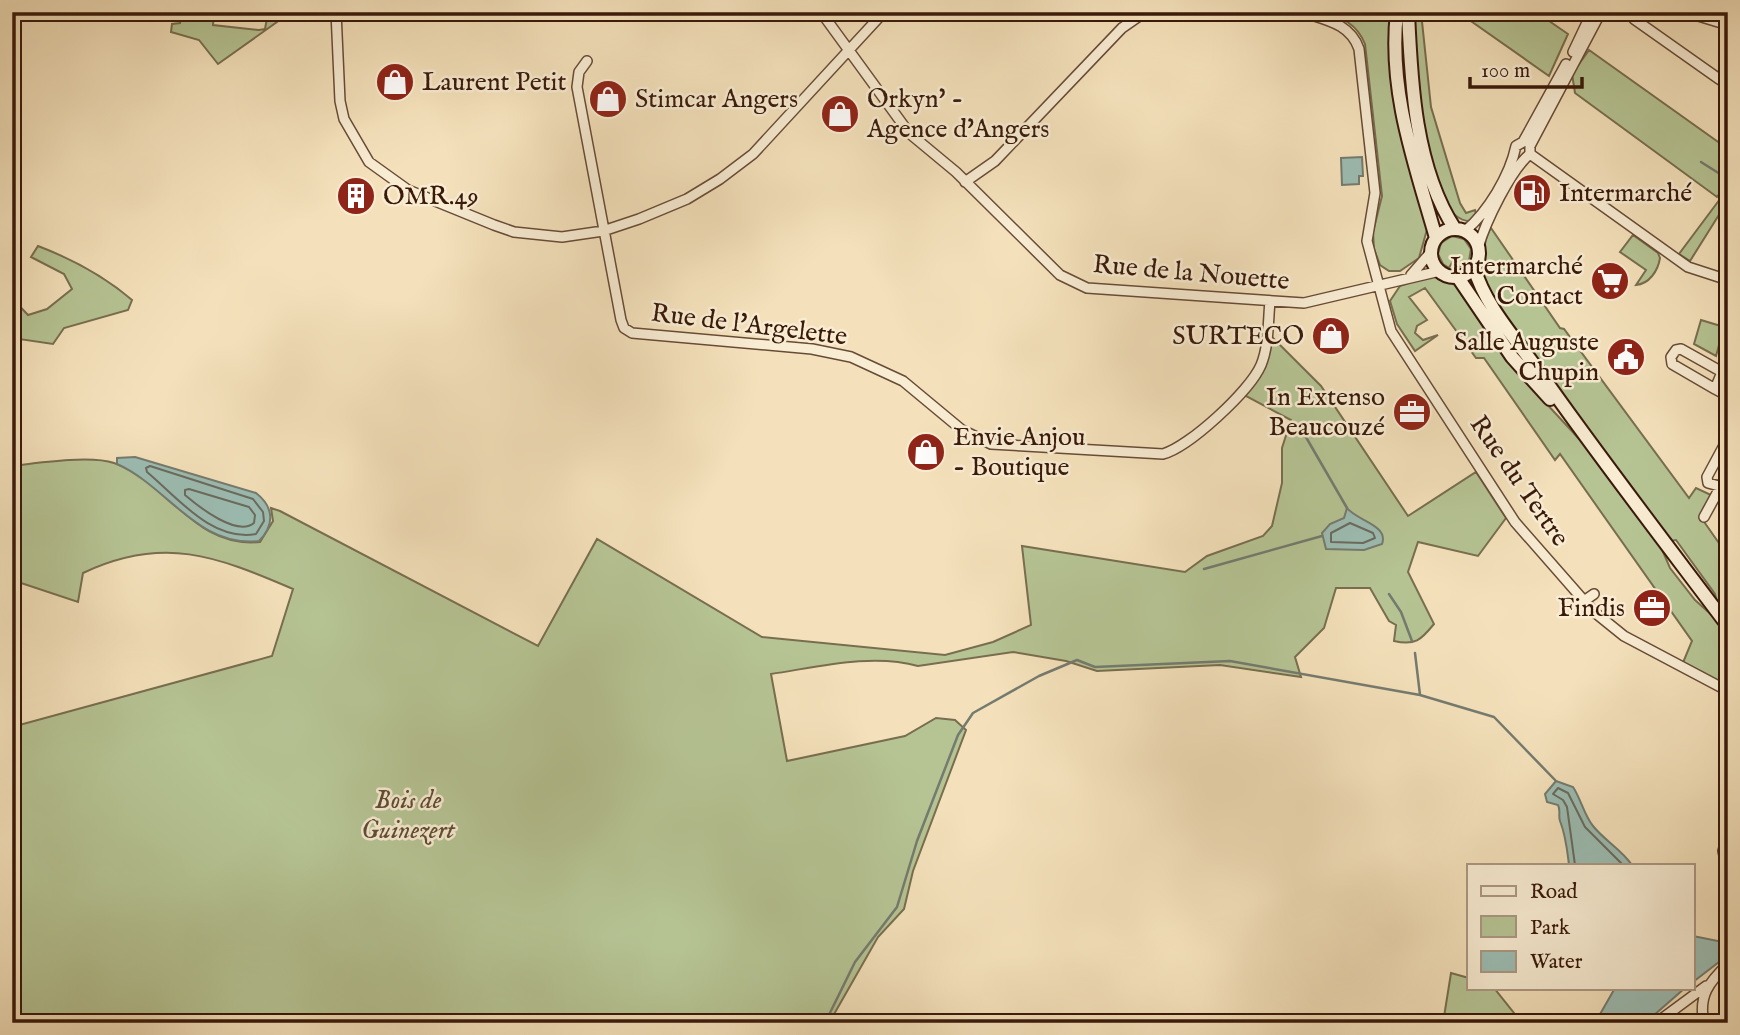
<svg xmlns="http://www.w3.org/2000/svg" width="1740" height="1035" viewBox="0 0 1740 1035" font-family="'IM FELL English',serif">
  <rect width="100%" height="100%" fill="#f4e1bb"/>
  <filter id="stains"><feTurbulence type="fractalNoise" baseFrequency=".00286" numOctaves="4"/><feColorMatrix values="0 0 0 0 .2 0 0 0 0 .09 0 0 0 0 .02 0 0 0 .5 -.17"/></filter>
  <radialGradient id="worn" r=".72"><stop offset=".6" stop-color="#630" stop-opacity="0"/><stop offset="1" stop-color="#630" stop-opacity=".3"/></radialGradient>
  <!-- green -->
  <path fill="#b6c494" stroke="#786e4f" stroke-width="2" d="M182,12l32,2 -1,11 46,5 6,-1 2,-11 8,1 1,-7h15l-73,52 -19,-24 -28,-8 1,-8 8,-1z
    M1323,12h72l-1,16 34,198 -9,32 -19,13h-11l-9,-6 -6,-16 -1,-17 9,-36 -17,-152c-8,-20 -22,-26 -42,-32z
    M1410,12h11l10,95 29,96 6,10 9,-3 1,4 -7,7c-47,-2 -55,-170 -59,-209z
    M1458,12h78l32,22 -19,42z
    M1589,50l139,99v44l-6,-2 -5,6 -142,-104 -3,-19z
    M1720,199l3,2 -3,5 4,1 -2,3 -32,51 -11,-7z
    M1491,228l69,100 4,1 125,169 7,-10 15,7 -11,21 28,40v64l-10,-13 -3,-13 -39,-54 -6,1c-39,-54 -79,-107 -119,-160 -23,-31 -50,-63 -67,-98 -4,-10 0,-47 7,-55z
    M1633,235l25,18 2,5c-2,13 -11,26 -24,27l10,-15 -26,-18z
    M1452,236l12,3 7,10 -2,12 -13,8 -2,-10 -5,9 -6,-4 -5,-10 3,-11z
    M38,246c34,13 66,30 94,54l-4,10 -64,18 -11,16 -41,-6v-40l16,17 19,-6 25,-20 -8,-15 -33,-17z
    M1430,275l26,10 88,116 49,53 67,91 10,23 25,32 19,17 14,18v52l-46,-22 10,-24 -132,-187 -5,6 -71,-102h-8l-51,-70 -16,9 18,23 -10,6 -2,7 8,7 15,-5 -23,16 -18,-27 -7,-23 10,-15z
    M1701,320l23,7 -8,29 -22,-12z
    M1273,338l48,48 87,130 68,-44 30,46 -28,38 -60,-14 -10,30 26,52c-13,16 -19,22 -40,17l2,-16 -7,-4 -19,-33h-34l-12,40 -29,29 6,20 -81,-12 -123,6 -31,-10 -53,-9 -95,14c-46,-13 -100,1 -147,8l16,87 118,-25 31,-18 19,2 11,10 -53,141 -9,38 -26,28 -45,79 10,7h-831v-296l260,-71 21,-67c-77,-33 -130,-54 -210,-16l-5,29 -66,-22v-114c25,-3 78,-11 102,-3 55,19 80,86 146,79l13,-21 -2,-13 9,3 258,135 59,-107 165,98 183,18 48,-13 38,-17 -9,-79 163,26 22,-16 56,-20 9,-10 10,-43v-35l9,-28 -47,-25 21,-27z
    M1451,973l18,5v10h25l28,35h-79z"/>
  <!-- water -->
  <path fill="#9cbdb3" stroke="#747b6f" stroke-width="2" d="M1362,157l1,19h-4v8l-17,1 -1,-27z
    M135,457l121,36c18,14 19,32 3,48 -61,7 -92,-55 -142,-77v-6z
    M1347,508c10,13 42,17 35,36l-18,6 -38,-1 -4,-16 8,-9 14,-6z
    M1556,781l17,6c8,12 11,28 20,39 12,15 28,23 39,39h-63c-2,-16 -3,-29 -9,-44 -2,-6 1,-10 -2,-16l-11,-3 -2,-8z
    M1693,936l35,7v12l-35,27z
    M1615,988h70l-40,35h-50z"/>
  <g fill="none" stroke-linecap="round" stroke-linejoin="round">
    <!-- shore -->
    <path stroke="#6a6b5e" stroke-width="2" d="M150,466l103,33 10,13 1,9 -8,13c-44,8 -79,-37 -109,-62l-1,-4z
      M189,489l60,18 6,8 -1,8c-17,14 -55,-16 -69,-28v-5z
      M1350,523l23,10 2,5 -12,5 -32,-1v-9z
      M1575,865l-8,-58 -4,-7 -10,-6 5,-6 10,5 17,34 38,38"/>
    <!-- stream -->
    <path stroke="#747b6f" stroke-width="2.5" d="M1701,162l27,17
      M1303,432l44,76
      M1204,569l118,-33
      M1389,594l12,18 11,29
      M1415,653l5,42 74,22 62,64
      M825,1023l30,-61 42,-55 20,-66 41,-106 15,-22 66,-37 38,-16 18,7 135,-6 190,34"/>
    <defs>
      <path id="minor" d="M336,12l4,89 4,18 25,43 39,28 86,35 20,7 48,5 41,-6 36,-12 48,-20 33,-20 33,-25 131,-142
        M821,12l88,121 47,39 104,103 27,13 217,15 136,-32
        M1302,12c23,8 48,11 57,37l16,144 -8,48 24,90 124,191 78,89 31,25 104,55
        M1630,12l4,7 85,60 9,-12
        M1685,12l43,13
        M1573,52l19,-40
        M587,61l-8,11 -2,15 44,233 3,8 8,5 180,16 39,8 52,24 59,49 29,14 172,10c26,-7 87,-63 98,-89 8,-19 7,-44 9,-64
        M1719,79l9,6
        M1530,154l158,113 40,13
        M965,182l30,-21 127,-133 23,-16
        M1465,231c23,-19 45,-56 51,-85l7,-4 43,-78
        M1478,248c7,-25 33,-79 52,-94v-8l71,-134
        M1411,275l20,-23
        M1728,375l-6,-3 -7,17 13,7
        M1715,389l-43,-25 -1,-7 5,-7 5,-1 41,23 6,-21
        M1719,486l-11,-3 -1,-6 21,-39
        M1704,517l24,-44
        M1584,601l10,-7
        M1728,836l-5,15 5,21
        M1656,1023l50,-37
        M1704,1023c-6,-27 5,-41 24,-59"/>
      <path id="secondary" d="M1397,12c-9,79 18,152 39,226
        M1408,12c3,71 7,156 47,217
        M1431 253a24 24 0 1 1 48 0a24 24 0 1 1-48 0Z
        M1474,267c10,37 41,71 64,103 61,87 126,171 190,256
        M1457,276l55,81 38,42"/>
    </defs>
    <!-- minor casing -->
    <use href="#minor" stroke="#684b36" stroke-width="12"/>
    <!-- secondary casing -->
    <use href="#secondary" stroke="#39190a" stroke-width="16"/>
    <!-- minor -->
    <use href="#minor" stroke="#f8ecd3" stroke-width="9"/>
    <!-- secondary -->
    <use href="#secondary" stroke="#f8ecd3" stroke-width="12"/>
  </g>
  <!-- icons -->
  <defs>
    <symbol id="shop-disc" viewBox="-11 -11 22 22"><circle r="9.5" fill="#8f2418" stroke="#f8ecd3"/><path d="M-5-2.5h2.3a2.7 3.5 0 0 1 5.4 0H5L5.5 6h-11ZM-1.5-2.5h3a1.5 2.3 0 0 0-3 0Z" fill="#fff"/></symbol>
    <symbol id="fuel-disc" viewBox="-11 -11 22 22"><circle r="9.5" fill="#8f2418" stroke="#f8ecd3"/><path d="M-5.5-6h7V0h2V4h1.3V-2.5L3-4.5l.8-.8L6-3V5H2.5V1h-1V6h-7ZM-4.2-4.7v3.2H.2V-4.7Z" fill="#fff"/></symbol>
    <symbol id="building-disc" viewBox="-11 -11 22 22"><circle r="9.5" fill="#8f2418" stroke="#f8ecd3"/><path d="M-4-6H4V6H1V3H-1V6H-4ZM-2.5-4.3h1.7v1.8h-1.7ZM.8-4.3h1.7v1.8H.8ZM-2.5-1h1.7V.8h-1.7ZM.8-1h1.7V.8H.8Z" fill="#fff"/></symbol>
    <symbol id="supermarket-disc" viewBox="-11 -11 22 22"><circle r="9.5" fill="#8f2418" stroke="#f8ecd3"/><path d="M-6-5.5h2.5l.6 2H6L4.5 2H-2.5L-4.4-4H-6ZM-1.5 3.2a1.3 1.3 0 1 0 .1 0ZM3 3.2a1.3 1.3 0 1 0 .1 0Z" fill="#fff"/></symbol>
    <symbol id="civic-disc" viewBox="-11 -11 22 22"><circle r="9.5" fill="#8f2418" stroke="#f8ecd3"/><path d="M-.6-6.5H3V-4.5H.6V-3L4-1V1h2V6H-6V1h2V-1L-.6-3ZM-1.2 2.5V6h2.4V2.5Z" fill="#fff"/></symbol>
    <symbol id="office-disc" viewBox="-11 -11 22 22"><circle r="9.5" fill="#8f2418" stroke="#f8ecd3"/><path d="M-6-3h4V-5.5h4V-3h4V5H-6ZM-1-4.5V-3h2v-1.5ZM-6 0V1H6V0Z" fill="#fff"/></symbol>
  </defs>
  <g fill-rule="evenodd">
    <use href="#shop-disc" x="373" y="60" width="44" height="44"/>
    <use href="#shop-disc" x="586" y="77" width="44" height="44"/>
    <use href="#shop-disc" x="818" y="92" width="44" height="44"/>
    <use href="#fuel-disc" x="1510" y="171" width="44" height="44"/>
    <use href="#building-disc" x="334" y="174" width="44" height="44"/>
    <use href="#supermarket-disc" x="1588" y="259" width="44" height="44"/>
    <use href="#shop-disc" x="1309" y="314" width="44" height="44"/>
    <use href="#civic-disc" x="1604" y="335" width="44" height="44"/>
    <use href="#office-disc" x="1390" y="390" width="44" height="44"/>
    <use href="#shop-disc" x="904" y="430" width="44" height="44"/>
    <use href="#office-disc" x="1630" y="586" width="44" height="44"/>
  </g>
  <g text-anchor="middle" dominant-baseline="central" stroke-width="5" stroke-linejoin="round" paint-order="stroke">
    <!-- poi labels -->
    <g font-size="26" fill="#39190a" stroke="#f8ecd3" text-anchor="start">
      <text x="422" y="82">Laurent Petit</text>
      <text x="635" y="99">Stimcar Angers</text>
      <text x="867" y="99">Orkyn' -<tspan x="867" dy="30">Agence d'Angers</tspan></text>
      <text x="1559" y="193">Intermarché</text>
      <text x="383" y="196">OMR.49</text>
      <text x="1583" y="266" text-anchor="end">Intermarché<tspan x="1583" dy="30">Contact</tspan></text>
      <text x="1304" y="336" text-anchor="end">SURTECO</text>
      <text x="1599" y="342" text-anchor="end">Salle Auguste<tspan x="1599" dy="30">Chupin</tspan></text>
      <text x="1385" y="397" text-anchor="end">In Extenso<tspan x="1385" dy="30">Beaucouzé</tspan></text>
      <text x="953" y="437">Envie Anjou<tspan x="953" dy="30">- Boutique</tspan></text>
      <text x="1625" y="608" text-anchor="end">Findis</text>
    </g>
    <!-- street labels -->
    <g font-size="26" fill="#39190a" stroke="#f8ecd3">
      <text transform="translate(1191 273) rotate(5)">Rue de la Nouette</text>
      <text transform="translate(749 325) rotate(7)">Rue de l'Argelette</text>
      <text transform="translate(1519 481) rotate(55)">Rue du Tertre</text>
    </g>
    <!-- park labels -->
    <g font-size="26" font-style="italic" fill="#5e4c33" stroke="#f8ecd3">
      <text x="408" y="800">Bois de<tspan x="408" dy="30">Guinezert</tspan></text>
    </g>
  </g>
  <!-- margin -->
  <rect width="1740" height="1035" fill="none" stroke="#f4e1bb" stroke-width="42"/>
  <rect x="14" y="14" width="1712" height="1007" fill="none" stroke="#39190a" stroke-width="3.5"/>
  <rect x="21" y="21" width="1698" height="993" fill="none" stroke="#39190a" stroke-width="2"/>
  <!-- legend -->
  <rect x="1467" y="864" width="228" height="126" fill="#f8ecd3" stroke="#ac9883" stroke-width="2"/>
  <rect x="1481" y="886" width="35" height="10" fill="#f8ecd3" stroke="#ac9883" stroke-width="2"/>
  <text x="1530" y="898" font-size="21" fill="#39190a">Road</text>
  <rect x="1481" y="916" width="35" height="21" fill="#b6c494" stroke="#ac9883" stroke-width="2"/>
  <text x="1530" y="934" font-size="21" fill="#39190a">Park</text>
  <rect x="1481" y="951" width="35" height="21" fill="#9cbdb3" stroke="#ac9883" stroke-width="2"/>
  <text x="1530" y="968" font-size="21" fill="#39190a">Water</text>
  <!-- scale -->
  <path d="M1470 77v10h112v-10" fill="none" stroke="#39190a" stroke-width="3.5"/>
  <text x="1481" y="77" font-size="21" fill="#39190a" stroke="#f8ecd3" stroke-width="5" paint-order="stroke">100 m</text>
  <rect width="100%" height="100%" filter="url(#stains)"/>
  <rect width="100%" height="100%" fill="url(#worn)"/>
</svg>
